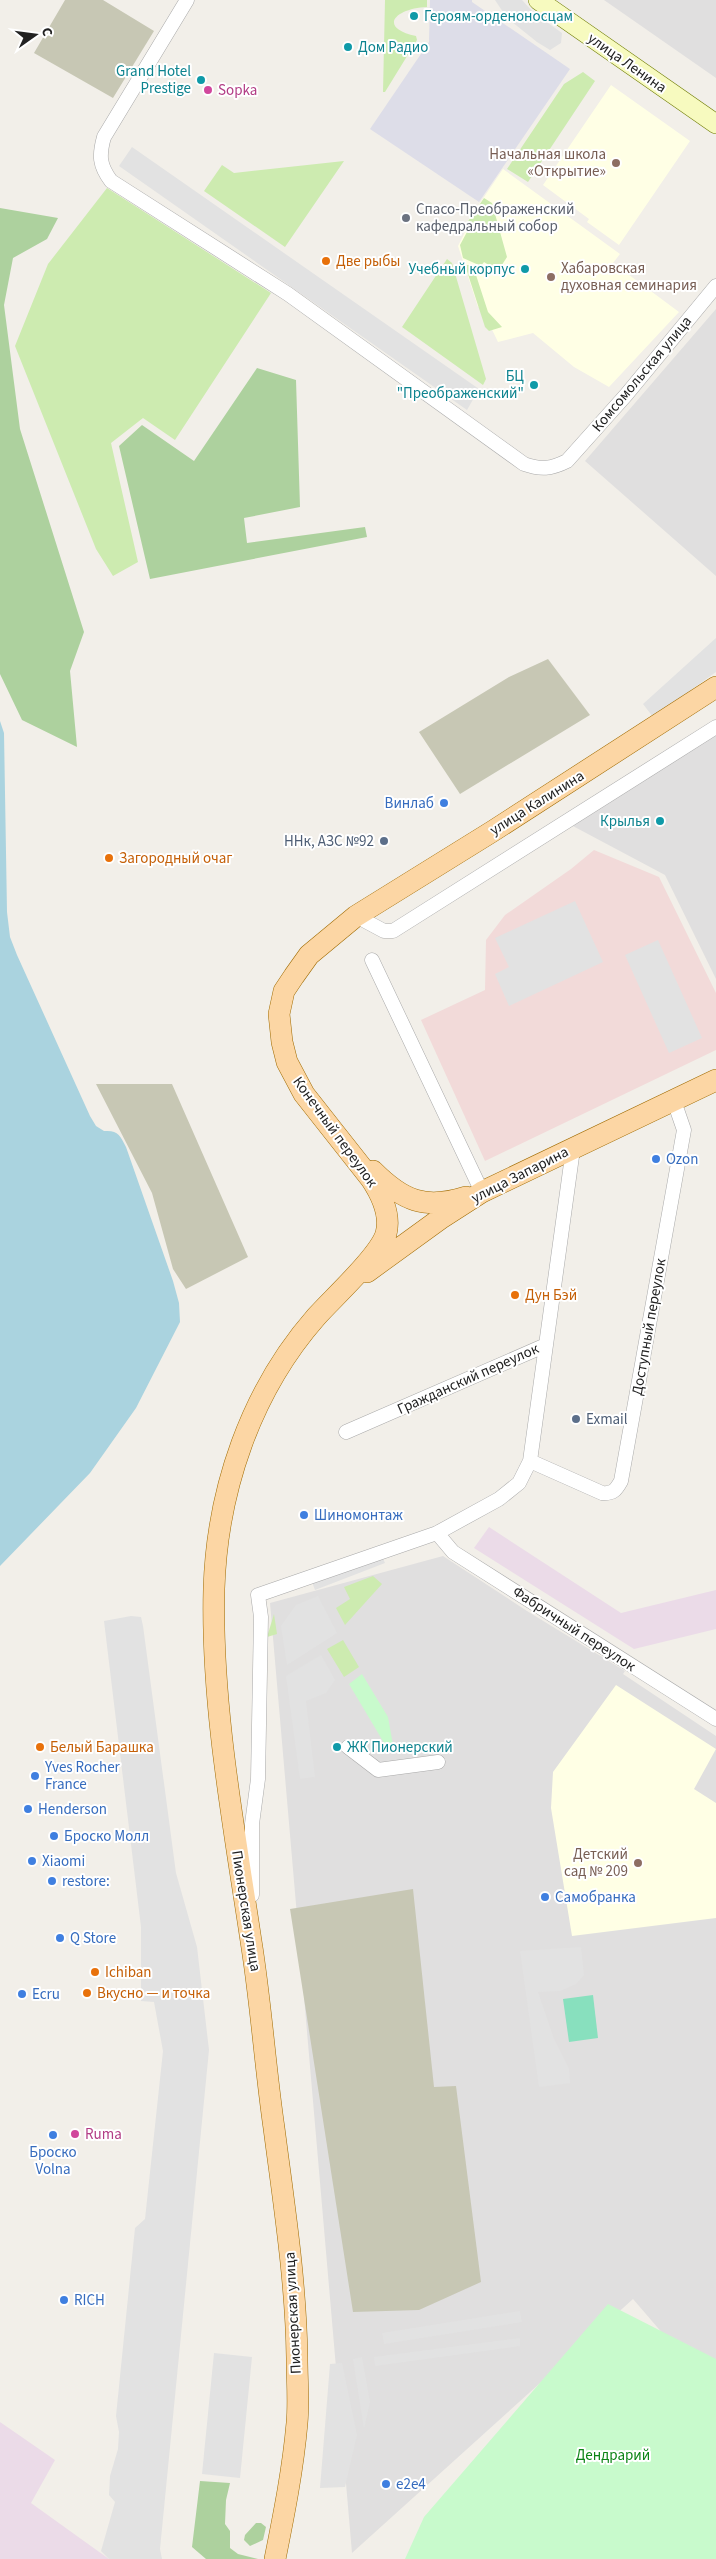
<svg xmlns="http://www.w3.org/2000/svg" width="716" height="2559" viewBox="0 0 716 2559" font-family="'Source Sans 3',sans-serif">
  <rect width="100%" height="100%" fill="#f2efe9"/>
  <!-- residential -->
  <path fill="#e0dfdf" d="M604,0h112v78z
    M716,309v267l-131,-115z
    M716,724v255l-51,-104 -94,-50z
    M443,1556l84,55 98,60 -2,3 93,62v631l-34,-11 -49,-57 -281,254 -82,-950z"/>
  <!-- commercial -->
  <path fill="#f2dad9" d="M594,850l65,27 57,116v57l-231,111 -64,-141 64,-30 1,-50 19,-25 66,-46z"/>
  <!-- industrial -->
  <path fill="#ebdbe8" d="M489,1527l132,86 95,-23v39l-82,20 -160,-101z
    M0,2422l55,38 -24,43 78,56h-109z"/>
  <!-- education -->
  <path fill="#ffffe5" d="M611,85l79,56 -71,104 -32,-23 2,-3 -46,-34z
    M503,169l117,85 -7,9 66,49 -70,75 -35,-20 -41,-34 -35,9 -17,-35h-3l-20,-61 7,-14 -2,-4z
    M616,1685l100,64 -22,40 22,14v115l-144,18 -21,-128 2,-36z"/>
  <!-- construction -->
  <path fill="#c7c7b4" d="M65,0h38l51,31 -41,67 -79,-45z
    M548,659l42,56 -130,79 -41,-62 90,-55z
    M96,1084h76l76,173 -62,32 -13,-20 -21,-76z
    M413,1889l21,198 22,-1 25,196 -62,28 -66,2 -63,-403z"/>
  <!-- grass -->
  <path fill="#cdebb0" d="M385,0h42v7c-30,1 -51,20 -11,29l1,4 -32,52h-2z
    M583,72l12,9 -67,101 -21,-13 57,-85z
    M344,161l-59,86 -81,-56 18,-26 12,8z
    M107,188l164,105 -96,147 -32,-22 -32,25 27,119 -25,14 -17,-27 -81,-203 33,-82z
    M484,198l8,5 15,54 -9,14 -14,-9 -3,4 -18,-8 -3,-13 7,-13 -3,-5z
    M447,259l5,4 34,116 -3,6 -81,-58z
    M465,265h8l6,5 -3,5 12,37 14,15 -13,4 -4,-4z
    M373,1576l9,8 -37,41 -9,-17 14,-9 -6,-12z
    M274,1614l3,20 -10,3z
    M343,1640l16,27 -15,10 -17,-28z"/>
  <!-- forest -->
  <path fill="#add19e" d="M0,208l58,10 -11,21 -34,19 -9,47 16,124 64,203 -14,39 7,76 -55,-27 -22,-46z
    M257,368l39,12 4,127 -56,11 3,25 118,-16 2,10 -217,42 -31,-133 23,-21 52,36z
    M200,2481l30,2 -4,17 -1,24 5,7v17l8,6 20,5h-52l-14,-12z
    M256,2523h5l5,4 -3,13 -13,6 -6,-6 1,-5z"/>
  <!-- park -->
  <path fill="#c8facc" d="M362,1674l26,43 5,28 -2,3h-4l-38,-64z
    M608,2304l108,55v200h-311l19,-42z"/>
  <!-- pitch -->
  <path fill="#88e0be" d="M593,1995l5,43 -29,4 -6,-43z"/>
  <!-- parking -->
  <path fill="#e2e2e2" d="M495,0h27l12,13 28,20 -1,10 -11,7 -13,-8 -30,-24z
    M132,147l347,242 -12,21 -348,-244z
    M716,638v34l-63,45 -10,-13z
    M575,901l28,61 -94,44 -14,-32 14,-7 -14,-29z
    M658,940l44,98 -33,15 -44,-98z
    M380,1552l5,11 -70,27 -4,-11z
    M318,1596l19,37 -50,32 -6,-39 15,-21z
    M131,1616l10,1 2,9 33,247 21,74 12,103 -49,499 2,10h-53l-8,-8 14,-49 -6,-7 1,-19 8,-27 1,-17 -3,-16 19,-188 10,-9 18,-168 -9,-49 -13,-1v-74l-37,-306z
    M321,1655l14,25 -9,13 -20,8 9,76 -15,2 -14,-103z
    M581,1947l3,28 -8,9 -16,7 -22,1 16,47 15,30 1,14 -31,4 -19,-136z
    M520,2311l2,11 -138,22 -2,-11z
    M520,2338v8l-145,20 -1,-9z
    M214,2353l38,4 -12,121 -38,-4z
    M362,2357l8,45 -6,27 -11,-70z
    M342,2363l15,72 -12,52 -25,1 10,-124z"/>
  <!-- plaza -->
  <path fill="#dddde8" d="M430,0h42v2l98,67 -91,133 -109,-73 59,-87z"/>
  <!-- water -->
  <path fill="#aad3df" d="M0,721l4,12 3,179 3,25 7,18 73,161 6,10 8,5c14,-1 16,4 22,16l47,134 6,22 1,19 -44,86 -46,65 -90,93z"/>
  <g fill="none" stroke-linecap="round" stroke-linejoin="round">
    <defs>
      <path id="street" d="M187,0l-83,137c-5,18 -5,28 7,44l177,113 236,170c17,6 27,5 43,-3l59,-66 90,-109
        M356,916l28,15h9l323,-204
        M372,960l110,232
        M346,1432l200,-87 27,-196
        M530,1461l72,32c11,1 14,-3 19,-12l63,-351 -10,-29
        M437,1533l16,19 263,167
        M348,1747l30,23 60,-8
        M252,1895v-71l6,-45 3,-162 -3,-22 179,-62 62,-34 20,-16 11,-22 16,-116"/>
      <path id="secondary" d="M538,0l178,124"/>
      <path id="primary" d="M373,1171c30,30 52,39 93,26
        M367,1272l73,-53 42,-27 234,-112
        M275,2559c9,-45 18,-90 22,-136 2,-21 0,-43 0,-65 -1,-77 -13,-153 -23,-230 -9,-62 -13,-125 -23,-187 -17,-114 -40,-236 -37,-352 3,-99 37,-198 102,-272 17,-19 63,-61 70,-83 5,-19 -5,-40 -15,-55l-67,-85 -17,-32 -5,-20 -3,-28 5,-23 10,-15 15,-21 47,-39 137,-85 223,-144"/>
    </defs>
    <!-- street casing -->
    <use href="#street" stroke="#a9a9a9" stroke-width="15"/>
    <!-- secondary casing -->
    <use href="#secondary" stroke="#707d05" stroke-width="20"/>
    <!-- primary casing -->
    <use href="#primary" stroke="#a06b00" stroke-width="22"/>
    <!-- street -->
    <use href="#street" stroke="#fff" stroke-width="14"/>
    <!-- secondary -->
    <use href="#secondary" stroke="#f7fabf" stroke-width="19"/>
    <!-- primary -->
    <use href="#primary" stroke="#fcd6a4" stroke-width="21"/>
  </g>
  <!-- markers -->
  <g fill="#0f9aa8" stroke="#fff" stroke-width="2">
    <circle cx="414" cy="16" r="5"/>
    <circle cx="348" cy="47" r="5"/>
    <circle cx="201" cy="80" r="5"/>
    <circle cx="525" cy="269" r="5"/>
    <circle cx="534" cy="385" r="5"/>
    <circle cx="660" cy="821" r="5"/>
    <circle cx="337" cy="1747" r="5"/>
  </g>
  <g fill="#d1479c" stroke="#fff" stroke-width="2">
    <circle cx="208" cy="90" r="5"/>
    <circle cx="75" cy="2134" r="5"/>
  </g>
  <g fill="#8d6e63" stroke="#fff" stroke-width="2">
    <circle cx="616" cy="163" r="5"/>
    <circle cx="551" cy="277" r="5"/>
    <circle cx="638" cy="1863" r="5"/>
  </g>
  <circle fill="#6b7280" stroke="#fff" stroke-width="2" cx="406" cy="218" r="5"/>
  <g fill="#e8710a" stroke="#fff" stroke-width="2">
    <circle cx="326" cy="261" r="5"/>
    <circle cx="109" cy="858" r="5"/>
    <circle cx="515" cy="1295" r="5"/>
    <circle cx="40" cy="1747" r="5"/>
    <circle cx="95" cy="1972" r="5"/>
    <circle cx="87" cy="1993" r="5"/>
  </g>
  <g fill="#3f7fe0" stroke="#fff" stroke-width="2">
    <circle cx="444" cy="803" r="5"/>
    <circle cx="656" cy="1159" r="5"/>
    <circle cx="304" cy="1515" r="5"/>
    <circle cx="35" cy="1776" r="5"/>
    <circle cx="28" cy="1809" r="5"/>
    <circle cx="54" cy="1836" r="5"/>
    <circle cx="32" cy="1861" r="5"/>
    <circle cx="52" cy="1881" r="5"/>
    <circle cx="545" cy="1897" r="5"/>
    <circle cx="60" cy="1938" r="5"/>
    <circle cx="22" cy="1994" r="5"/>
    <circle cx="53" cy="2135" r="5"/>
    <circle cx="64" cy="2300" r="5"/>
    <circle cx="386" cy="2484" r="5"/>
  </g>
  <g fill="#5c6f8a" stroke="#fff" stroke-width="2">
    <circle cx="384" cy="841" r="5"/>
    <circle cx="576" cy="1419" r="5"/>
  </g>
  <g text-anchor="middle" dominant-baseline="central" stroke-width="4" stroke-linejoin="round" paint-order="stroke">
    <!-- culture labels -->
    <g font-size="15" fill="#0d838f" stroke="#fff" text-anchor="end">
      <text x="424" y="16" text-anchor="start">Героям-орденоносцам</text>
      <text x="358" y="47" text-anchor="start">Дом Радио</text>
      <text x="191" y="71">Grand Hotel<tspan x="191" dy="17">Prestige</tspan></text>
      <text x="515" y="269">Учебный корпус</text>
      <text x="524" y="376">БЦ<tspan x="524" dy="17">"Преображенский"</tspan></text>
      <text x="650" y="821">Крылья</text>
      <text x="347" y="1747" text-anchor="start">ЖК Пионерский</text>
    </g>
    <!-- street labels -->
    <g font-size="15" fill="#222" stroke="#fff">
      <text transform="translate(627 63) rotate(35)">улица Ленина</text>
      <text transform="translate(642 374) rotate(-50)">Комсомольская улица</text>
      <text transform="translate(537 803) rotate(-32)">улица Калинина</text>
      <text transform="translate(335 1132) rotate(54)">Конечный переулок</text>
      <text transform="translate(520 1175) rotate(-27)">улица Запарина</text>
      <text transform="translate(649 1327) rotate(-80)">Доступный переулок</text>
      <text transform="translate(468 1379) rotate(-24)">Гражданский переулок</text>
      <text transform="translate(574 1629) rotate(33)">Фабричный переулок</text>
      <text transform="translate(246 1911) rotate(81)">Пионерская улица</text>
      <text transform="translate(293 2313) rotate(-93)">Пионерская улица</text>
    </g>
    <!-- hotel labels -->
    <g font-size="15" fill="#b23c85" stroke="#fff" text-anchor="start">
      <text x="218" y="90">Sopka</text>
      <text x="85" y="2134">Ruma</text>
    </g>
    <!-- education labels -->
    <g font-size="15" fill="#785e54" stroke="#fff" text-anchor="end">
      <text x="606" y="154">Начальная школа<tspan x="606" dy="17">«Открытие»</tspan></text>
      <text x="561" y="268" text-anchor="start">Хабаровская<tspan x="561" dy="17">духовная семинария</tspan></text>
      <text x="628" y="1854">Детский<tspan x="628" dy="17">сад № 209</tspan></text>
    </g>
    <!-- worship labels -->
    <g font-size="15" fill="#5b616d" stroke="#fff" text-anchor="start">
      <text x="416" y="209">Спасо-Преображенский<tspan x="416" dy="17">кафедральный собор</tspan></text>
    </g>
    <!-- food labels -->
    <g font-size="15" fill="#c56008" stroke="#fff" text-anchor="start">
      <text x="336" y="261">Две рыбы</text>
      <text x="119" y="858">Загородный очаг</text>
      <text x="525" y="1295">Дун Бэй</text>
      <text x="50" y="1747">Белый Барашка</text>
      <text x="105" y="1972">Ichiban</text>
      <text x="97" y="1993">Вкусно — и точка</text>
    </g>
    <!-- shop labels -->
    <g font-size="15" fill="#366cbe" stroke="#fff" text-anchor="start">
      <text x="434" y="803" text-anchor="end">Винлаб</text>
      <text x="666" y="1159">Ozon</text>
      <text x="314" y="1515">Шиномонтаж</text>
      <text x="45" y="1767">Yves Rocher<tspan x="45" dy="17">France</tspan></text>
      <text x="38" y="1809">Henderson</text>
      <text x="64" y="1836">Броско Молл</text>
      <text x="42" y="1861">Xiaomi</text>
      <text x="62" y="1881">restore:</text>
      <text x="555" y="1897">Самобранка</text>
      <text x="70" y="1938">Q Store</text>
      <text x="32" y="1994">Ecru</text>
      <text x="53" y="2152" text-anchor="middle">Броско<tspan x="53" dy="17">Volna</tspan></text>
      <text x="74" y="2300">RICH</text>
      <text x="396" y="2484">е2е4</text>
    </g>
    <!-- service labels -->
    <g font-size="15" fill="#4e5e75" stroke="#fff" text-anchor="end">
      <text x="374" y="841">ННк, АЗС №92</text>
      <text x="586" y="1419" text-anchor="start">Exmail</text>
    </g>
    <!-- park labels -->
    <g font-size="15" fill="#0c8416" stroke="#fff">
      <text x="613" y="2455">Дендрарий</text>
    </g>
  </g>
  <!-- north arrow -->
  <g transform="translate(35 35) rotate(76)" stroke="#ffffff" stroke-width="4" paint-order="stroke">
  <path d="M0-4L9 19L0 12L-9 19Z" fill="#222222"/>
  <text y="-8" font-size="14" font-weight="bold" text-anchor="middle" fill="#222222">С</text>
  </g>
</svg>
